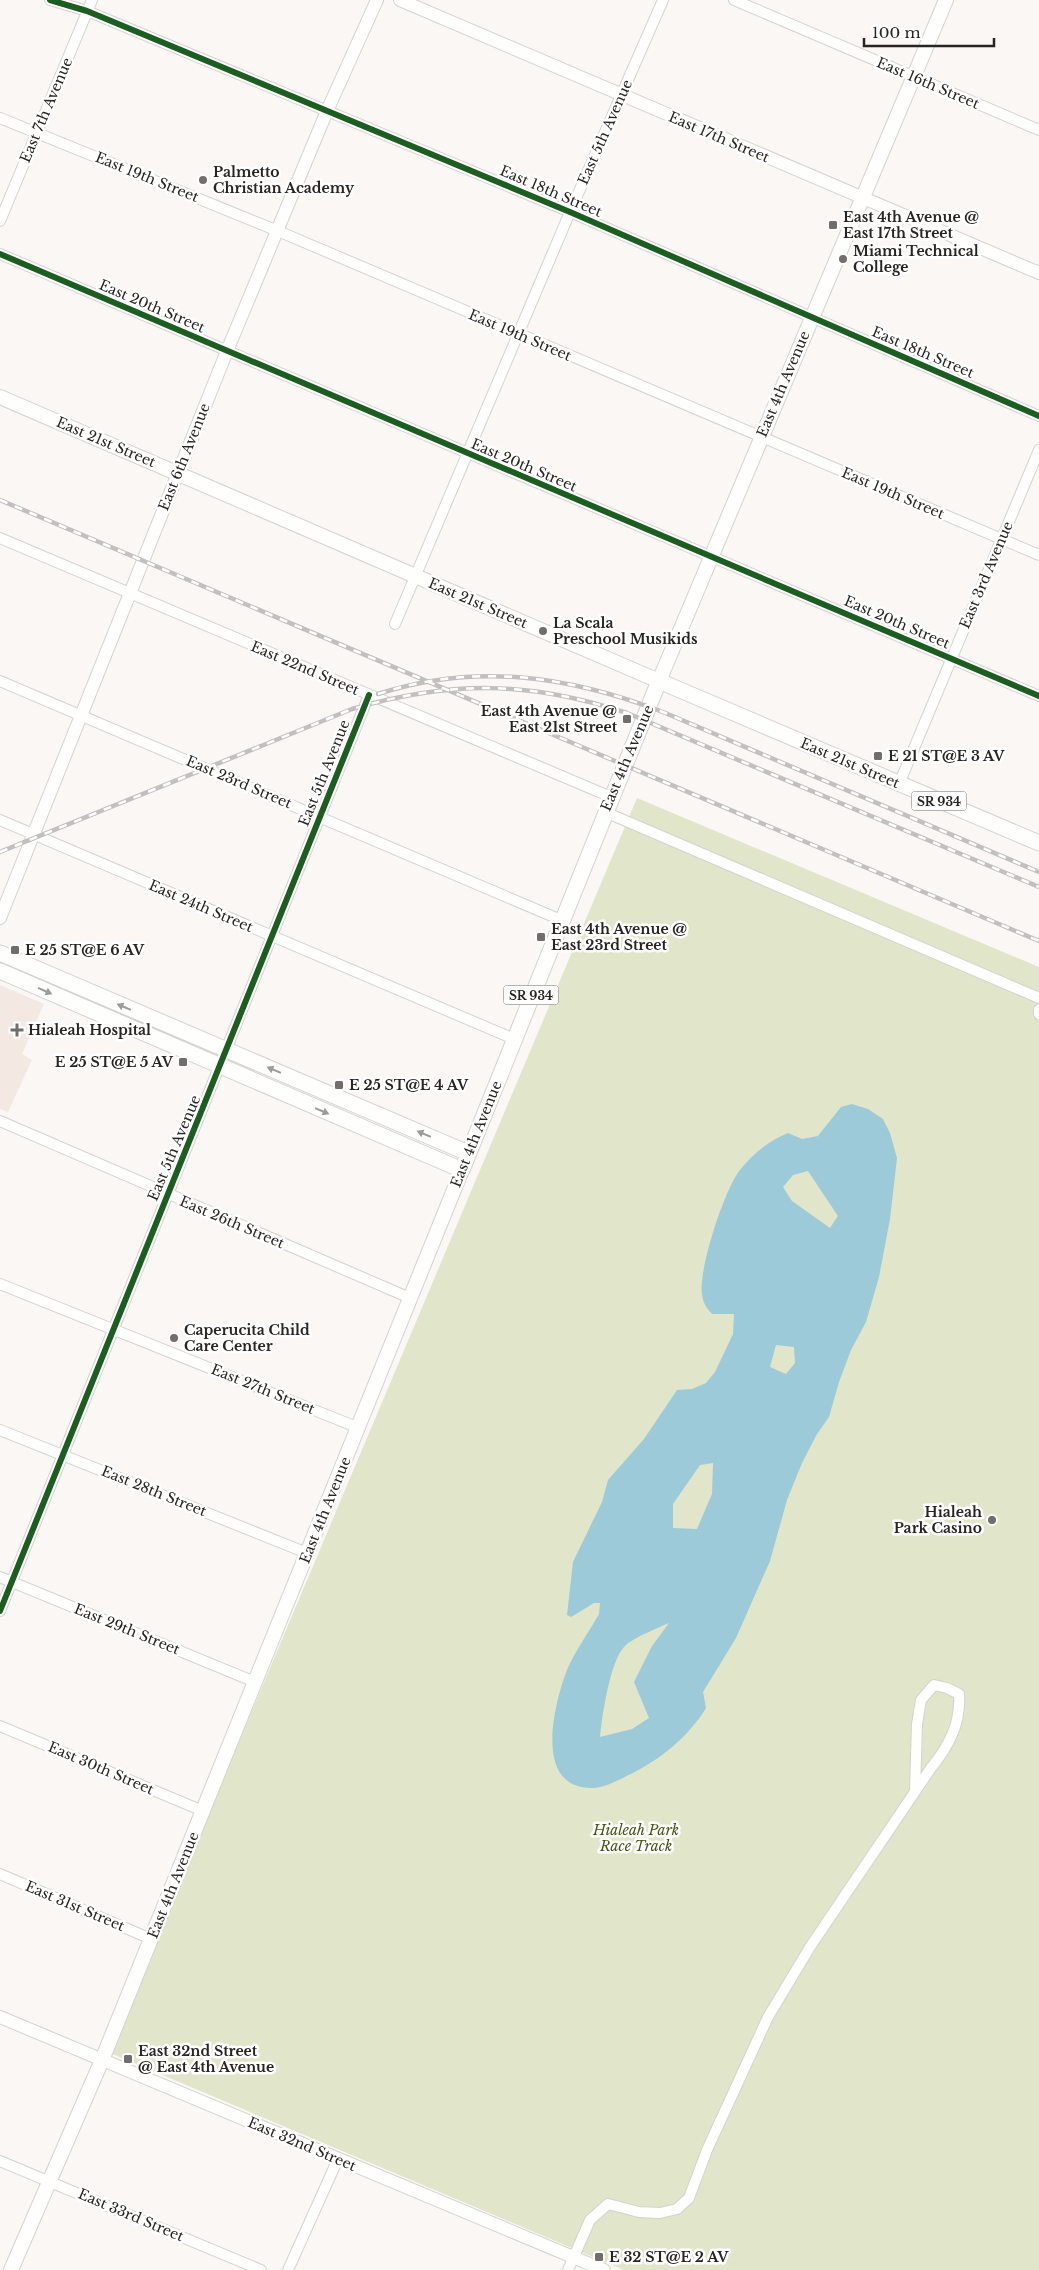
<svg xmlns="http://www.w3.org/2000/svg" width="1039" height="2270" viewBox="0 0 1039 2270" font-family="'Libre Baskerville',serif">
  <rect width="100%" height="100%" fill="#faf7f4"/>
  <!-- built -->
  <path fill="#f3e9e2" d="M0,985l44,19 -22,50 10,6 -24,52 -8,-3z"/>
  <!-- green -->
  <path fill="#e1e5c9" d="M637,798l402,169v1303h-415l-516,-218z"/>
  <!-- water -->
  <path fill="#9dcad8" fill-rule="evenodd" d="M852,1104l16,5 15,10 7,14 7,25 -7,61 -11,58 -13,45 -15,28 -12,32 -10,35 -12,17 -15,29 -15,37 -17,61 -34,77 -33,54 3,16c-17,28 -44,50 -73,65 -11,5 -26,14 -39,15 -62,2 -40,-84 -27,-118 8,-19 22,-38 32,-56l1,-11h-6l-23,14 -4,-2 6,-53 29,-60 6,-22 36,-41 33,-49 15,-1 14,-6 9,-11 18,-38 1,-20h-22c-6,-7 -9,-11 -10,-20 -4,-24 23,-106 38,-124 13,-16 28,-29 48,-37l14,6 16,-3 23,-29zM808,1171l30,45 -8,12 -38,-27 -9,-14 10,-12zM776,1345l18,2 1,16 -9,11 -16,-7zM713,1463l-1,31 -15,35 -24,-1v-24l27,-39zM669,1623l-17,23 -18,36 15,36 -17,11 -32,8c2,-21 10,-75 24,-90 8,-9 34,-19 45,-24z"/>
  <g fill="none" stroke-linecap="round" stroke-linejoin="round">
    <defs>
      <path id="minor" d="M50,0l37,11 483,201 469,204
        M734,0l305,130
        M0,118l278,113 761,324
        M0,221l92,-221
        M0,254l1039,442
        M0,538l611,259
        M395,624l175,-412 93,-212
        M0,681l561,239
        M899,784l140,-334
        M605,812l434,186
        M0,820l514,219
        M1039,1010v4
        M0,1121l410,177
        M0,1284l359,144
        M0,1430l307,123
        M0,1577l255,105
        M0,1611l369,-916
        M0,1726l203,85
        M0,1874l151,65
        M0,2161l261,109
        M288,2270l50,-111
        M568,2270l22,-50 18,-16 31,8 21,1 17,-4 12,-11 18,-48 61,-133 42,-70 121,-179c18,-22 30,-45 28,-74l-12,-6 -13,-3 -13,15 -4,24 -2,67"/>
      <path id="tertiary" d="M400,0l639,273
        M0,918l227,-567 100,-240 50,-111
        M0,2017l604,253"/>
      <path id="secondary" d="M0,397l659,284 287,-681
        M11,2270l91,-210 360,-890"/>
      <path id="primary" d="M0,953l468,200
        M0,971l462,199 197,-489 380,162"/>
    </defs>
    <!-- minor casing -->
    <use href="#minor" stroke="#d5d3d0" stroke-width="12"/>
    <!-- tertiary casing -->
    <use href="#tertiary" stroke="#d5d3d0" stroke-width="14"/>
    <!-- secondary casing -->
    <use href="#secondary" stroke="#d5d3d0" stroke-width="16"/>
    <!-- primary casing -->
    <use href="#primary" stroke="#d5d3d0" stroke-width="17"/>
    <!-- minor -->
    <use href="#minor" stroke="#fefefd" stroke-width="10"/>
    <!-- tertiary -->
    <use href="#tertiary" stroke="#fefefd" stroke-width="12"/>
    <!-- secondary -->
    <use href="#secondary" stroke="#fefefd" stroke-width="14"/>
    <!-- primary -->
    <use href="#primary" stroke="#fefefd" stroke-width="15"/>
    <defs>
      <path id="rail" d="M0,500l1039,441
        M378,694c98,-32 191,-18 285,18l376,160
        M0,852l352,-143c100,-29 177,-28 275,4l412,174"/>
    </defs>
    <!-- rail casing -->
    <use href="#rail" stroke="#c1c0bf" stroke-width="4.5"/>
    <!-- rail -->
    <use href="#rail" stroke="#fff" stroke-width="2.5" stroke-dasharray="8" stroke-linecap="butt"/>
    <defs>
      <path id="cycleway" d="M50,0l37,11 483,201 469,204
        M0,254l1039,442
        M0,1611l369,-916"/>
    </defs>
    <!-- cycleway casing -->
    <use href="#cycleway" stroke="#fff" stroke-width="9"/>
    <!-- cycleway -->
    <use href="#cycleway" stroke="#1b5e20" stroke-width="6"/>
  </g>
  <!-- one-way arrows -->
  <defs><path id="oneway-solid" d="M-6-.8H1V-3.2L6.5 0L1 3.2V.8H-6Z" transform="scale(1.25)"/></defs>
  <g fill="#9d9c9a">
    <use href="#oneway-solid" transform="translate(45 991) rotate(24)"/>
    <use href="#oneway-solid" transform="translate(124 1007) rotate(-157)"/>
    <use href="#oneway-solid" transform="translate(274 1070) rotate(-157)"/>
    <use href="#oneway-solid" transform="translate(322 1111) rotate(23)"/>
    <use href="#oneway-solid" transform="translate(424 1134) rotate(-157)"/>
  </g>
  <!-- markers -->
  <g fill="#716e6c" stroke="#fff" stroke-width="2">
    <circle cx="203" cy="180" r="5"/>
    <rect x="828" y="220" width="10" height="10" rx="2.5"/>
    <circle cx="843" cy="259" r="5"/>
    <circle cx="543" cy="631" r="5"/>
    <rect x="622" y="714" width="10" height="10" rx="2.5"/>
    <rect x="873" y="751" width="10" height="10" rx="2.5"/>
    <rect x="536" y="932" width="10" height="10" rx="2.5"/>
    <rect x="10" y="945" width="10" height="10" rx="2.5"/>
    <path d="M14.5 1022.5h5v5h5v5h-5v5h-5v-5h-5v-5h5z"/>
    <rect x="178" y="1057" width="10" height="10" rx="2.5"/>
    <rect x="334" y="1080" width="10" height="10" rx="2.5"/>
    <circle cx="174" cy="1338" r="5"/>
    <circle cx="992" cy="1520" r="5"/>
    <rect x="123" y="2054" width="10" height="10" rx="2.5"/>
    <rect x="594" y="2252" width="10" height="10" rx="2.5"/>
  </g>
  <g text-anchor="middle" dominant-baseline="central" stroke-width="5" stroke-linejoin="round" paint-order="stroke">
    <!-- shield labels -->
    <g fill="#fff" stroke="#686664" stroke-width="1">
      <rect x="911.5" y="791.5" width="55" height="19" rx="4"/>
      <rect x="503.5" y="985.5" width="55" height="19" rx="4"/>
    </g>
    <g font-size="12" font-weight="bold" fill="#272422">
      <text x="939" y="801">SR 934</text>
      <text x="531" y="995">SR 934</text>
    </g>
    <!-- street labels -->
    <g font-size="14" fill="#272422" stroke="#fff">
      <text transform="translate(928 83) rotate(23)">East 16th Street</text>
      <text transform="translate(46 110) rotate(-67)">East 7th Avenue</text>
      <text transform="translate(605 132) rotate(-66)">East 5th Avenue</text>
      <text transform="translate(719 137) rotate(23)">East 17th Street</text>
      <text transform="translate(147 177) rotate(22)">East 19th Street</text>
      <text transform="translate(551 191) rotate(23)">East 18th Street</text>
      <text transform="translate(152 306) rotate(23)">East 20th Street</text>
      <text transform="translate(520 335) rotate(23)">East 19th Street</text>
      <text transform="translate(923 352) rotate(23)">East 18th Street</text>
      <text transform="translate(783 384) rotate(-67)">East 4th Avenue</text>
      <text transform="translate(106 442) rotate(23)">East 21st Street</text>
      <text transform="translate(184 457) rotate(-68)">East 6th Avenue</text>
      <text transform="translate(524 465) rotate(23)">East 20th Street</text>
      <text transform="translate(893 493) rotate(23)">East 19th Street</text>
      <text transform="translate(986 575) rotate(-67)">East 3rd Avenue</text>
      <text transform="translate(478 603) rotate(23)">East 21st Street</text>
      <text transform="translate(897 622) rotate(23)">East 20th Street</text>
      <text transform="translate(305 668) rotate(23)">East 22nd Street</text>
      <text transform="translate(627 758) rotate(-67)">East 4th Avenue</text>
      <text transform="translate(850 763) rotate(23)">East 21st Street</text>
      <text transform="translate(324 773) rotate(-68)">East 5th Avenue</text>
      <text transform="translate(239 782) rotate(23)">East 23rd Street</text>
      <text transform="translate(201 906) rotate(23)">East 24th Street</text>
      <text transform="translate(476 1134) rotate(-68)">East 4th Avenue</text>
      <text transform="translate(174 1148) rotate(-67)">East 5th Avenue</text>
      <text transform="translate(232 1222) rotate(23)">East 26th Street</text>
      <text transform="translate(263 1389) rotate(22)">East 27th Street</text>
      <text transform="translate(154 1491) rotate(22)">East 28th Street</text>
      <text transform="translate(325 1510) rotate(-68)">East 4th Avenue</text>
      <text transform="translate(127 1629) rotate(22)">East 29th Street</text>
      <text transform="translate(101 1768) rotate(23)">East 30th Street</text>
      <text transform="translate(173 1885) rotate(-68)">East 4th Avenue</text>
      <text transform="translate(75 1906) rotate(23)">East 31st Street</text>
      <text transform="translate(302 2144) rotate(23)">East 32nd Street</text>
      <text transform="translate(131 2215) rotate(23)">East 33rd Street</text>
    </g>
    <!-- poi labels -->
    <g font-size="14" font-weight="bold" fill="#272422" stroke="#fff" text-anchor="start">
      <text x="213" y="172">Palmetto<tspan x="213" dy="16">Christian Academy</tspan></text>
      <text x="843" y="217">East 4th Avenue @<tspan x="843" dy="16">East 17th Street</tspan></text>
      <text x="853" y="251">Miami Technical<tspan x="853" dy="16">College</tspan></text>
      <text x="553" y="623">La Scala<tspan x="553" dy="16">Preschool Musikids</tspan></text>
      <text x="617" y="711" text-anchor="end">East 4th Avenue @<tspan x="617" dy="16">East 21st Street</tspan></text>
      <text x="888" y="756">E 21 ST@E 3 AV</text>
      <text x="551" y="929">East 4th Avenue @<tspan x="551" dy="16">East 23rd Street</tspan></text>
      <text x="25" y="950">E 25 ST@E 6 AV</text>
      <text x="28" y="1030">Hialeah Hospital</text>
      <text x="173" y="1062" text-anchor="end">E 25 ST@E 5 AV</text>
      <text x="349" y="1085">E 25 ST@E 4 AV</text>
      <text x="184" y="1330">Caperucita Child<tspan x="184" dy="16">Care Center</tspan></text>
      <text x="982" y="1512" text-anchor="end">Hialeah<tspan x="982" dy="16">Park Casino</tspan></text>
      <text x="138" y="2051">East 32nd Street<tspan x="138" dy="16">@ East 4th Avenue</tspan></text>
      <text x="609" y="2257">E 32 ST@E 2 AV</text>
    </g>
    <!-- park labels -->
    <g font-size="14" font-style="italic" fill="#495216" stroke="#fff">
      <text x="636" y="1830">Hialeah Park<tspan x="636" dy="16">Race Track</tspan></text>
    </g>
  </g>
  <!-- scale -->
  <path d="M864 38v8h130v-8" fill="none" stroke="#272422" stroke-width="2.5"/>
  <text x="872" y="38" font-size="15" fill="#272422" stroke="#ffffff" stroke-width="4" paint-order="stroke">100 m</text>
</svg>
